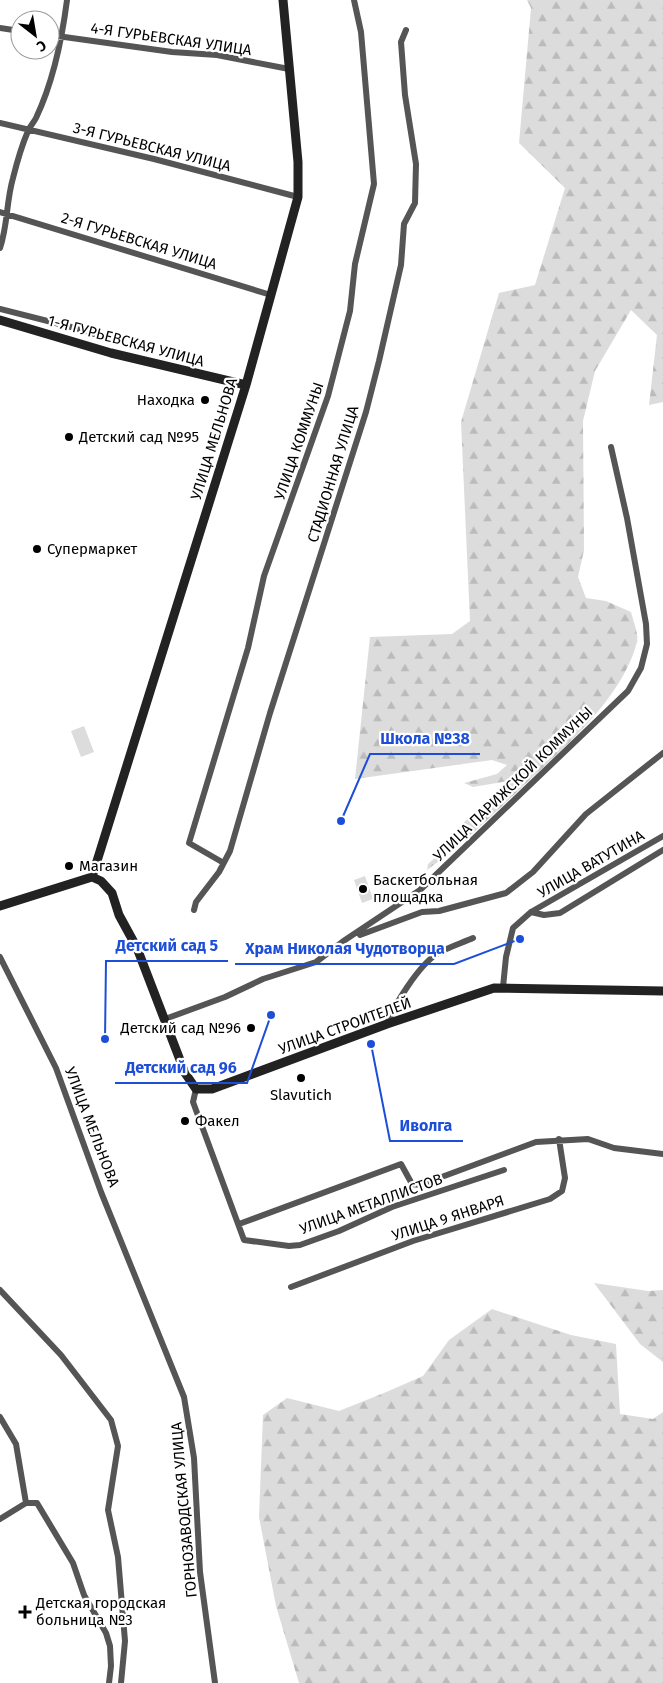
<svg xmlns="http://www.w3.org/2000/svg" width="663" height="1683" viewBox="0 0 663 1683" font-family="'Fira Sans',sans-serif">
  <defs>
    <pattern id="forest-firs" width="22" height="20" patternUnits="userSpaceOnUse" patternTransform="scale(1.25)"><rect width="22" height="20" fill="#dcdcdc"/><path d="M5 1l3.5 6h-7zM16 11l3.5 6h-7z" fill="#bbb"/></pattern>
  </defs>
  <rect width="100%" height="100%" fill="#fff"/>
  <!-- forest -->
  <path fill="url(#forest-firs)" d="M527,0h136v402l-14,3 8,-70 -26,-25 -36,61 -12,50 1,129 -6,27 8,21 20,3 25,11c2,9 8,22 6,30 -15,58 -76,108 -118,148 -30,28 -58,56 -92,80l1,-6 20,-18 8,-16 52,-49 -35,6 -9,-4 33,-9 10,-9 -15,-5 -137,19 15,-142 82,-3 18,-13 -9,-199 38,-129 36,-8 30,-97 -46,-45 12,-135z
    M594,1283l54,8 15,-1v72l-23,-18z
    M492,1309l79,26 45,9 4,70 33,5 10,-7v271h-364l-23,-77 -17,-89 4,-102 24,-17 52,13 45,-18 39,-17 26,-36z"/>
  <!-- garden -->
  <path fill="#dcdcdc" d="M84,726l10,26 -13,5 -10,-26z
    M365,876l8,23 -11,4 -8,-23z"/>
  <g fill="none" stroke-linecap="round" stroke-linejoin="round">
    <!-- minor -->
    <path stroke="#555" stroke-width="6" d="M0,28l20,3
      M50,35l122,17 45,3 72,14
      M0,123l154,36 144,38
      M0,212l271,83
      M0,248c8,-24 6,-45 13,-70 4,-16 9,-33 15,-47 2,-5 6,-9 8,-13 17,-36 26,-79 31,-118
      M0,309l83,21 11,4
      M222,862l-33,-19 59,-195 16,-72 64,-180 22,-85 5,-47 19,-80 -13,-152 -7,-32
      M194,910l2,-8 23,-30 11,-21 40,-138 96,-301 13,-51 22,-96 3,-41 11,-21 1,-39 -11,-69 -4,-53 5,-12
      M531,912l13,3 16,-2 103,-63
      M360,935l62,-23 17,-1 67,-18 27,-21 53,-58 77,-61
      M0,957l56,111 45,124 83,205 10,61 6,114 15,111
      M503,987l3,-30 7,-29 18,-16 132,-76
      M165,1019l60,-22 38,-18 53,-17 29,-22 75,-50 208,-199 13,-23 6,-24 -1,-20 -19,-106 -16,-71
      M387,1024c7,-19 32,-59 50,-70 11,-7 25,-11 36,-16
      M196,1089l-3,13 51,138 45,6 11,-1 39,-14 53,-24 112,-37
      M239,1224l162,-60 11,20 8,1 116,-43 52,-3 26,9 49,6
      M291,1287l122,-46 137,-42 12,-8 3,-13 -6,-39
      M0,1290l61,65 50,65 7,26 -10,64 10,47 7,84 -4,42
      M0,1417l16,27 10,59
      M0,1519l26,-16h11l36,60 11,32 22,38 4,13 1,20 -2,17"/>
    <!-- secondary -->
    <path stroke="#222" stroke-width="9" d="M0,320l111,33 135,32
      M92,877l154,-492 52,-188v-35l-15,-162
      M92,877l9,4 11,12 7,22 18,33 48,125 11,16h16l175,-65 107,-36 169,3
      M0,906l92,-29"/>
  </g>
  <!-- markers -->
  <g fill="#000" stroke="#fff" stroke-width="2">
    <circle cx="205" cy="400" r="5"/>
    <circle cx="69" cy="437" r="5"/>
    <circle cx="37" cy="549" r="5"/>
    <circle cx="69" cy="866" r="5"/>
    <circle cx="363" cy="889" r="5"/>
    <circle cx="251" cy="1028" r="5"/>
    <circle cx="301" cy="1078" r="5"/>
    <circle cx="185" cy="1121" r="5"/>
    <path d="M22.5 1604.5h5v5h5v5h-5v5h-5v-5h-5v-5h5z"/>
  </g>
  <g text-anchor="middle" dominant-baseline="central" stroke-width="4.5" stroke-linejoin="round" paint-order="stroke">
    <!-- street labels -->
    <g font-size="15" fill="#000" stroke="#fff">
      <text transform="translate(171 39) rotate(8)">4-Я ГУРЬЕВСКАЯ УЛИЦА</text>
      <text transform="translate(152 147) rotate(14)">3-Я ГУРЬЕВСКАЯ УЛИЦА</text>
      <text transform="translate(139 241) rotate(17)">2-Я ГУРЬЕВСКАЯ УЛИЦА</text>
      <text transform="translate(126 341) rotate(15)">1-Я ГУРЬЕВСКАЯ УЛИЦА</text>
      <text transform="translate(214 439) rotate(-73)">УЛИЦА МЕЛЬНОВА</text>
      <text transform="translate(299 441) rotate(-71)">УЛИЦА КОММУНЫ</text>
      <text transform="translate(333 474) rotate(-73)">СТАДИОННАЯ УЛИЦА</text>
      <text transform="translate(513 784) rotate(-44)">УЛИЦА ПАРИЖСКОЙ КОММУНЫ</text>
      <text transform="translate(591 864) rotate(-30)">УЛИЦА ВАТУТИНА</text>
      <text transform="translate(345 1026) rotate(-20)">УЛИЦА СТРОИТЕЛЕЙ</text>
      <text transform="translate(92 1127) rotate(69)">УЛИЦА МЕЛЬНОВА</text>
      <text transform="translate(371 1204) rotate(-20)">УЛИЦА МЕТАЛЛИСТОВ</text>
      <text transform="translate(448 1218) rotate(-18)">УЛИЦА 9 ЯНВАРЯ</text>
      <text transform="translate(184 1510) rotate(-95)">ГОРНОЗАВОДСКАЯ УЛИЦА</text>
    </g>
    <!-- poi labels -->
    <g font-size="15" fill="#000" stroke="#fff" text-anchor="start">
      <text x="195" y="400" text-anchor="end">Находка</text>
      <text x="79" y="437">Детский сад №95</text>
      <text x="47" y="549">Супермаркет</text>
      <text x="79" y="866">Магазин</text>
      <text x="373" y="880">Баскетбольная<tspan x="373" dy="17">площадка</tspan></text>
      <text x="241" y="1028" text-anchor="end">Детский сад №96</text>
      <text x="301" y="1095" text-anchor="middle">Slavutich</text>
      <text x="195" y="1121">Факел</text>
      <text x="36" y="1603">Детская городская<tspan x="36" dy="17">больница №3</tspan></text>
    </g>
  </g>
  <!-- callouts -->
  <path fill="none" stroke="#1d4ed8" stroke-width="2" d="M341 821L370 754H480M105 1039L106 961H228M520 939L454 964H235M271 1015L247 1083H115M371 1044L390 1141H463"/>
  <g fill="#1d4ed8" stroke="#fff" stroke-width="2">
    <circle cx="341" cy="821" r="5"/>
    <circle cx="105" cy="1039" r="5"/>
    <circle cx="520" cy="939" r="5"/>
    <circle cx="271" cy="1015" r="5"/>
    <circle cx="371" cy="1044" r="5"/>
  </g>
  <g font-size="16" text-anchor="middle" font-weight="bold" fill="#1d4ed8" stroke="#fff" stroke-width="4.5" stroke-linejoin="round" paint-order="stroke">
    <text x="425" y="744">Школа №38</text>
    <text x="167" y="951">Детский сад 5</text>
    <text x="345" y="954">Храм Николая Чудотворца</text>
    <text x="181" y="1073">Детский сад 96</text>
    <text x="426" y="1131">Иволга</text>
  </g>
  <!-- north arrow -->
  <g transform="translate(35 35) rotate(149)"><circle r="24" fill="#ffffff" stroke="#999999"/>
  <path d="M0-4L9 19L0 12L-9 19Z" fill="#000000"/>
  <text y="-8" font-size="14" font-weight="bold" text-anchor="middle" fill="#000000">С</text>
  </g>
</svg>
